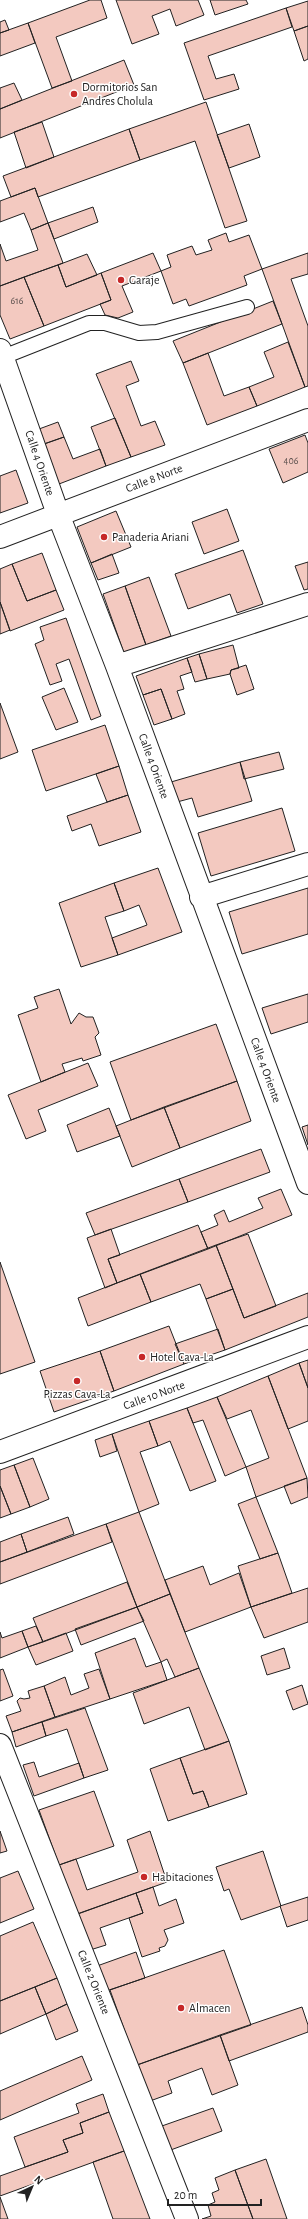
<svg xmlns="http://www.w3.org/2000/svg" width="308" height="2219" viewBox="0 0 308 2219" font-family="'Alegreya Sans',sans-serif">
  <rect width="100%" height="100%" fill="#fff"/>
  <!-- building -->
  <path fill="#f3c9c0" stroke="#222" d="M90,0h11l6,18 -51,19 16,44 -20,7 -24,-65z
    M116,0h82l6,15 -28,11 -6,-17 -18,7 7,18 -27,10z
    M210,0h36l2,4 -33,11z
    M308,1v25l-14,5 -8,-23z
    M286,8l6,19 -84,29 8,23 18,-5 5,15 -35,11 -20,-57z
    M5,20l4,10 -9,3v-11z
    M28,23l7,20 -35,13v-23z
    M308,26v33l-4,2 -10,-30z
    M124,60l10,25 -134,53v-29z
    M14,83l8,17 -22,9v-21z
    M206,102l41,119 -22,7 -30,-87 -55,19 -11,-31z
    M42,122l12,35 -28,11 -12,-36z
    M249,124l11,33 -31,11 -12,-33z
    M129,129l11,31 -102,37 -3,-9 -24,9 -8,-21z
    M35,188l13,35 -17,7 -7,-17 -24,9v-21z
    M93,207l5,15 -44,17 -6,-16z
    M48,223l15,40 -63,23v-42l6,17 32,-11 -7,-20z
    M226,233l3,9 20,-7 13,34 -18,7 3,9 -58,21 -3,-7 -13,5 -12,-33 10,-4 -4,-12 25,-9 4,9 16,-5 -4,-10z
    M153,253l8,18 -39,15 11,26 -15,6 -13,-3 -5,-11 11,-4 -10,-27z
    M308,253v21l-17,5 17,47v60l-3,1 -43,-118z
    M87,254l10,21 -31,12 -8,-22z
    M58,265l8,22 35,-14 10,27 -67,26 -20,-49z
    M24,277l20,49 -34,13 -10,-24v-29z
    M273,301l9,23 -99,39 -10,-22z
    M288,342l17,45 -48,19 -8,-19 25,-10 -10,-25z
    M208,353l16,43 25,-9 8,19 -50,19 -24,-62z
    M131,361l8,20 -13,5 15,40 14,-5 10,24 -34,12 -35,-83z
    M115,418l16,39 -25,9 -15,-39z
    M58,422l6,15 -20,7 -5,-15z
    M305,435l3,8v29l-25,11 -14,-34z
    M64,437l9,22 27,-10 6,17 -47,18 -15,-40z
    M16,470l12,33 -28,10v-37z
    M227,509l12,32 -35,13 -12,-32z
    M116,511l15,36 -40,16 -14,-36z
    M243,550l20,54 -26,9 -7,-19 -42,15 -13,-35z
    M42,553l14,37 -29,11 -15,-37z
    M112,554l7,19 -21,7 -7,-17z
    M308,562v27l-4,1 -9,-24z
    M12,564l15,37 29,-11 8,20 -54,21 -10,-29v-33z
    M149,577l22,59 -25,9 -21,-59z
    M125,586l21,59 -22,8 -21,-59z
    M0,602l10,28 -10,4z
    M66,618l35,98 -10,4 -22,-61 -13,5 6,17 -12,4 -15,-41 9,-4 -4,-13z
    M233,645l6,23 -8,2 -1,4 -23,5 -8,-25z
    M199,654l8,25 -12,3 -8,-24z
    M187,658l5,14 -12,4 4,13 -7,2 8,23 -13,5 -11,-30 -18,6 -7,-19z
    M246,665l8,24 -17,6 -7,-21 1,-4z
    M64,688l14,34 -22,8 -14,-33z
    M161,689l11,30 -18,6 -11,-30z
    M0,703l18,49 -18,7z
    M105,725l14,41 -73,25 -14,-41z
    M279,752l5,17 -40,10 -4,-17z
    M240,762l12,39 -54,16 -6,-19 -15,4 -6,-20z
    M119,766l9,29 -21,7 -11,-28z
    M128,795l13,37 -42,14 -8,-22 -19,7 -5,-15z
    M282,808l13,43 -84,25 -13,-43z
    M158,868l24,64 -64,23 -6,-17 35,-13 -8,-20 -15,6 -10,-28z
    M114,883l10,28 -19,6 13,38 -37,12 -22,-64z
    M308,888v46l-66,20 -13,-42z
    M59,989l12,35 8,-11 7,4h7l6,16 -4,4 6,18 -18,6 -1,-3 -20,6 3,8 -24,10 -23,-67 20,-7 -4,-11z
    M308,994v28l-37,12 -9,-26z
    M216,1024l21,57 -106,39 -21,-58z
    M88,1063l10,23 -60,24 8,21 -20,8 -18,-44z
    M237,1081l14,40 -71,27 -16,-41z
    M164,1107l16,41 -48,19 -16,-41z
    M109,1108l11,28 -43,16 -10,-27z
    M308,1125v20l-6,-18z
    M261,1149l9,23 -82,30 -9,-23z
    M179,1179l9,23 -93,33 -9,-22z
    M281,1189l11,26 -84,34 -7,-17 17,-7 -4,-10 10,-5 5,12 34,-14 -5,-10z
    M198,1225l10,24 -91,34 -9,-24z
    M111,1229l9,26 -12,4 9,24 -12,5 -18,-50z
    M248,1234l28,72 -32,12 -28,-73z
    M216,1245l17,44 -27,10 -6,-15 -49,18 -11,-28z
    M0,1262l35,100 -35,12z
    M140,1274l11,28 -63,24 -10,-28z
    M233,1289l11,29 64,-25v24l-83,33 -19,-51z
    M169,1326l15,38 -70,27 -14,-40z
    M218,1329l7,21 -41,14 -9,-20z
    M100,1351l14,40 -60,21 -14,-41z
    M308,1360v28l-9,-25z
    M299,1363l9,25v33l-20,8 -20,-53z
    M268,1376l39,102 -51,19 -10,-30 23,-9 -18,-48 -24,9 -10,-22z
    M217,1397l29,70 -21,9 -22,-56 -10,3 -6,-15z
    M187,1408l29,73 -26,10 -20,-50 -12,5 -9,-25z
    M149,1421l9,25 -18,6 19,52 -20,8 -27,-78z
    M112,1434l5,17 -17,6 -5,-17z
    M33,1458l16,41 -19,8 -16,-42z
    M14,1465l16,42 -19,7 -11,-28v-16z
    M307,1478l1,19 -17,7 -7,-18z
    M0,1486l11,28 -11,4z
    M256,1497l22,56 -18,6 -22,-55z
    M139,1512l31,82 -33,13 -31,-83z
    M68,1517l6,17 -47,18 -6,-18z
    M106,1524l6,18 -112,42v-22z
    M21,1534l6,18 -27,10v-20z
    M278,1553l14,40 -41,14 -13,-41z
    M203,1566l7,19 29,-12 12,34 -66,25 -20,-52z
    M127,1582l10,25 -94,35 -10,-24z
    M308,1588v34l-44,16 -13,-31z
    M170,1594l29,74 -24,9 -8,-18 -6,3 -24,-55z
    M137,1607l7,14 -63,24 -6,-16z
    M36,1626l7,16 -15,5 -6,-16z
    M22,1631l6,16 -28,11v-26l2,6z
    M66,1633l7,18 -37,14 -8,-18z
    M135,1638l11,29 15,-5 6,18 -57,19 -15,-46z
    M284,1648l6,20 -23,7 -6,-19z
    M199,1668l30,73 -24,9 -16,-43 -45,17 -11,-31z
    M3,1669l10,27 -13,5v-31z
    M99,1669l11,30 -55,18 -11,-31 21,-9 6,18 18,-7 -5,-14z
    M302,1685l6,19 -15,6 -7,-19z
    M44,1686l11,31 -43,15 -6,-16 15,-5 -4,-10 3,-3 4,1 6,-1 -2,-7z
    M85,1708l23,62 -24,8 -17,-49 -21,7 -4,-14z
    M42,1722l4,14 -30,11 -4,-15z
    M229,1741l18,53 -38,13 -6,-16 -10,3 -13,-36z
    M180,1758l13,36 10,-3 6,16 -41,14 -18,-52z
    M34,1762l5,15 40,-14 5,15 -50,18 -11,-31z
    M94,1791l20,55 -55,19 -20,-55z
    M0,1831l7,20 -7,2z
    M150,1831l17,51 -92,33 -16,-50 17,-6 11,31 51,-18 -11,-32z
    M263,1851l18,55 -40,14 -12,-31 -5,2 -8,-24z
    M18,1871l16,38 -34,14v-45z
    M153,1887l6,19 17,-7 8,24 -20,7 4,10 -3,6 -6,2 1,3 -18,6 -13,-39 14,-5 -7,-20z
    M136,1893l7,20 -43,15 6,17 -16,5 -13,-36z
    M308,1897v23l-21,7 -7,-21z
    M33,1922l24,56 -57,23v-65z
    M224,1950l27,75 -114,40 -27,-75z
    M136,1952l9,26 -39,13 -9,-25z
    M57,1978l10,26 -21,10 -11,-27z
    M35,1987l11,27 -46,20v-33z
    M67,2004l11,27 -22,9 -10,-26z
    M302,2007l6,18v7l-79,29 -9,-26z
    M220,2035l18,50 -26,10 -10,-27 -34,13 4,12 -22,8 -13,-36z
    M82,2056l10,24 -92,40v-29z
    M103,2094l6,18 -29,11 3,10 -20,7 5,12 -43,15 -11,-30 65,-24 -3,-9z
    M213,2108l9,23 -54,20 -9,-24z
    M109,2112l15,39 -124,45v-20l68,-24 -5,-12 20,-7 -3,-10z
    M124,2151l26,68h-37l-20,-57z
    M266,2159l21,60h-34l-18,-49z
    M235,2170l18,49h-51l9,-3 -3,-11 7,-3 -3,-9 7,-3 -4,-12z
    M0,2197l8,22h-8z"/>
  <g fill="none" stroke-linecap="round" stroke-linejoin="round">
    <defs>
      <path id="service" d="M3,357l86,-34h16l34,10 18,-1 90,-25"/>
      <path id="minor" d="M0,350l58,164 59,152 191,517
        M0,537l308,-117
        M117,666l191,-62
        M201,897l107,-33
        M0,1452l308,-115
        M0,1745l187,474"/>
    </defs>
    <!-- service casing -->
    <use href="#service" stroke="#222" stroke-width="16"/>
    <!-- minor casing -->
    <use href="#minor" stroke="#222" stroke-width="24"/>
    <!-- service -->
    <use href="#service" stroke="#fff" stroke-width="14"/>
    <!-- minor -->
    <use href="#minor" stroke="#fff" stroke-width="22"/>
  </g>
  <!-- markers -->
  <g fill="#c62828" stroke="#fff" stroke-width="1.5">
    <circle cx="74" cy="94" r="4"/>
    <circle cx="121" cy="280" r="4"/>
    <circle cx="104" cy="537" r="4"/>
    <circle cx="142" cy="1357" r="4"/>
    <circle cx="77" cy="1381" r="4"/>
    <circle cx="144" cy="1877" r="4"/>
    <circle cx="181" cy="2008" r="4"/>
  </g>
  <g text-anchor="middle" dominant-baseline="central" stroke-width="3" stroke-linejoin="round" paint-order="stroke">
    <!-- number labels -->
    <g font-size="10" fill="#564c4a">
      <text x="17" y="301">616</text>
      <text x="291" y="461">406</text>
    </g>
    <!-- poi labels -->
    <g font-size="12" fill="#222" stroke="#fff" text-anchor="start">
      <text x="82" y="87">Dormitorios San<tspan x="82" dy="14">Andres Cholula</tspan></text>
      <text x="129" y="280">Garaje</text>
      <text x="112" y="537">Panaderia Ariani</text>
      <text x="150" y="1357">Hotel Cava-La</text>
      <text x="77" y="1394" text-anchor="middle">Pizzas Cava-La</text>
      <text x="152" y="1877">Habitaciones</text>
      <text x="189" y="2008">Almacen</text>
    </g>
    <!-- street labels -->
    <g font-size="12" fill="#222" stroke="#fff">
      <text transform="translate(40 463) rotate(71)">Calle 4 Oriente</text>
      <text transform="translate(154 478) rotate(-21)">Calle 8 Norte</text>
      <text transform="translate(154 766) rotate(70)">Calle 4 Oriente</text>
      <text transform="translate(266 1070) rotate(70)">Calle 4 Oriente</text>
      <text transform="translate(154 1395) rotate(-20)">Calle 10 Norte</text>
      <text transform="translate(94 1982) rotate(68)">Calle 2 Oriente</text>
    </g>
  </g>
  <!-- north arrow -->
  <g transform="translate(32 2187) rotate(44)" stroke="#ffffff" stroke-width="3" paint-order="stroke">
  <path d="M0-3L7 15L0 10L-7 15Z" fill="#222222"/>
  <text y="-6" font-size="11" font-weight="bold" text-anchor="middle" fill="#222222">N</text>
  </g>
  <!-- scale -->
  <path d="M168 2199v6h93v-6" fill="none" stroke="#222222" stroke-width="2"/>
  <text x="174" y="2199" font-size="12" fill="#222222" stroke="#ffffff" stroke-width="3" paint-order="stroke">20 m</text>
</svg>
